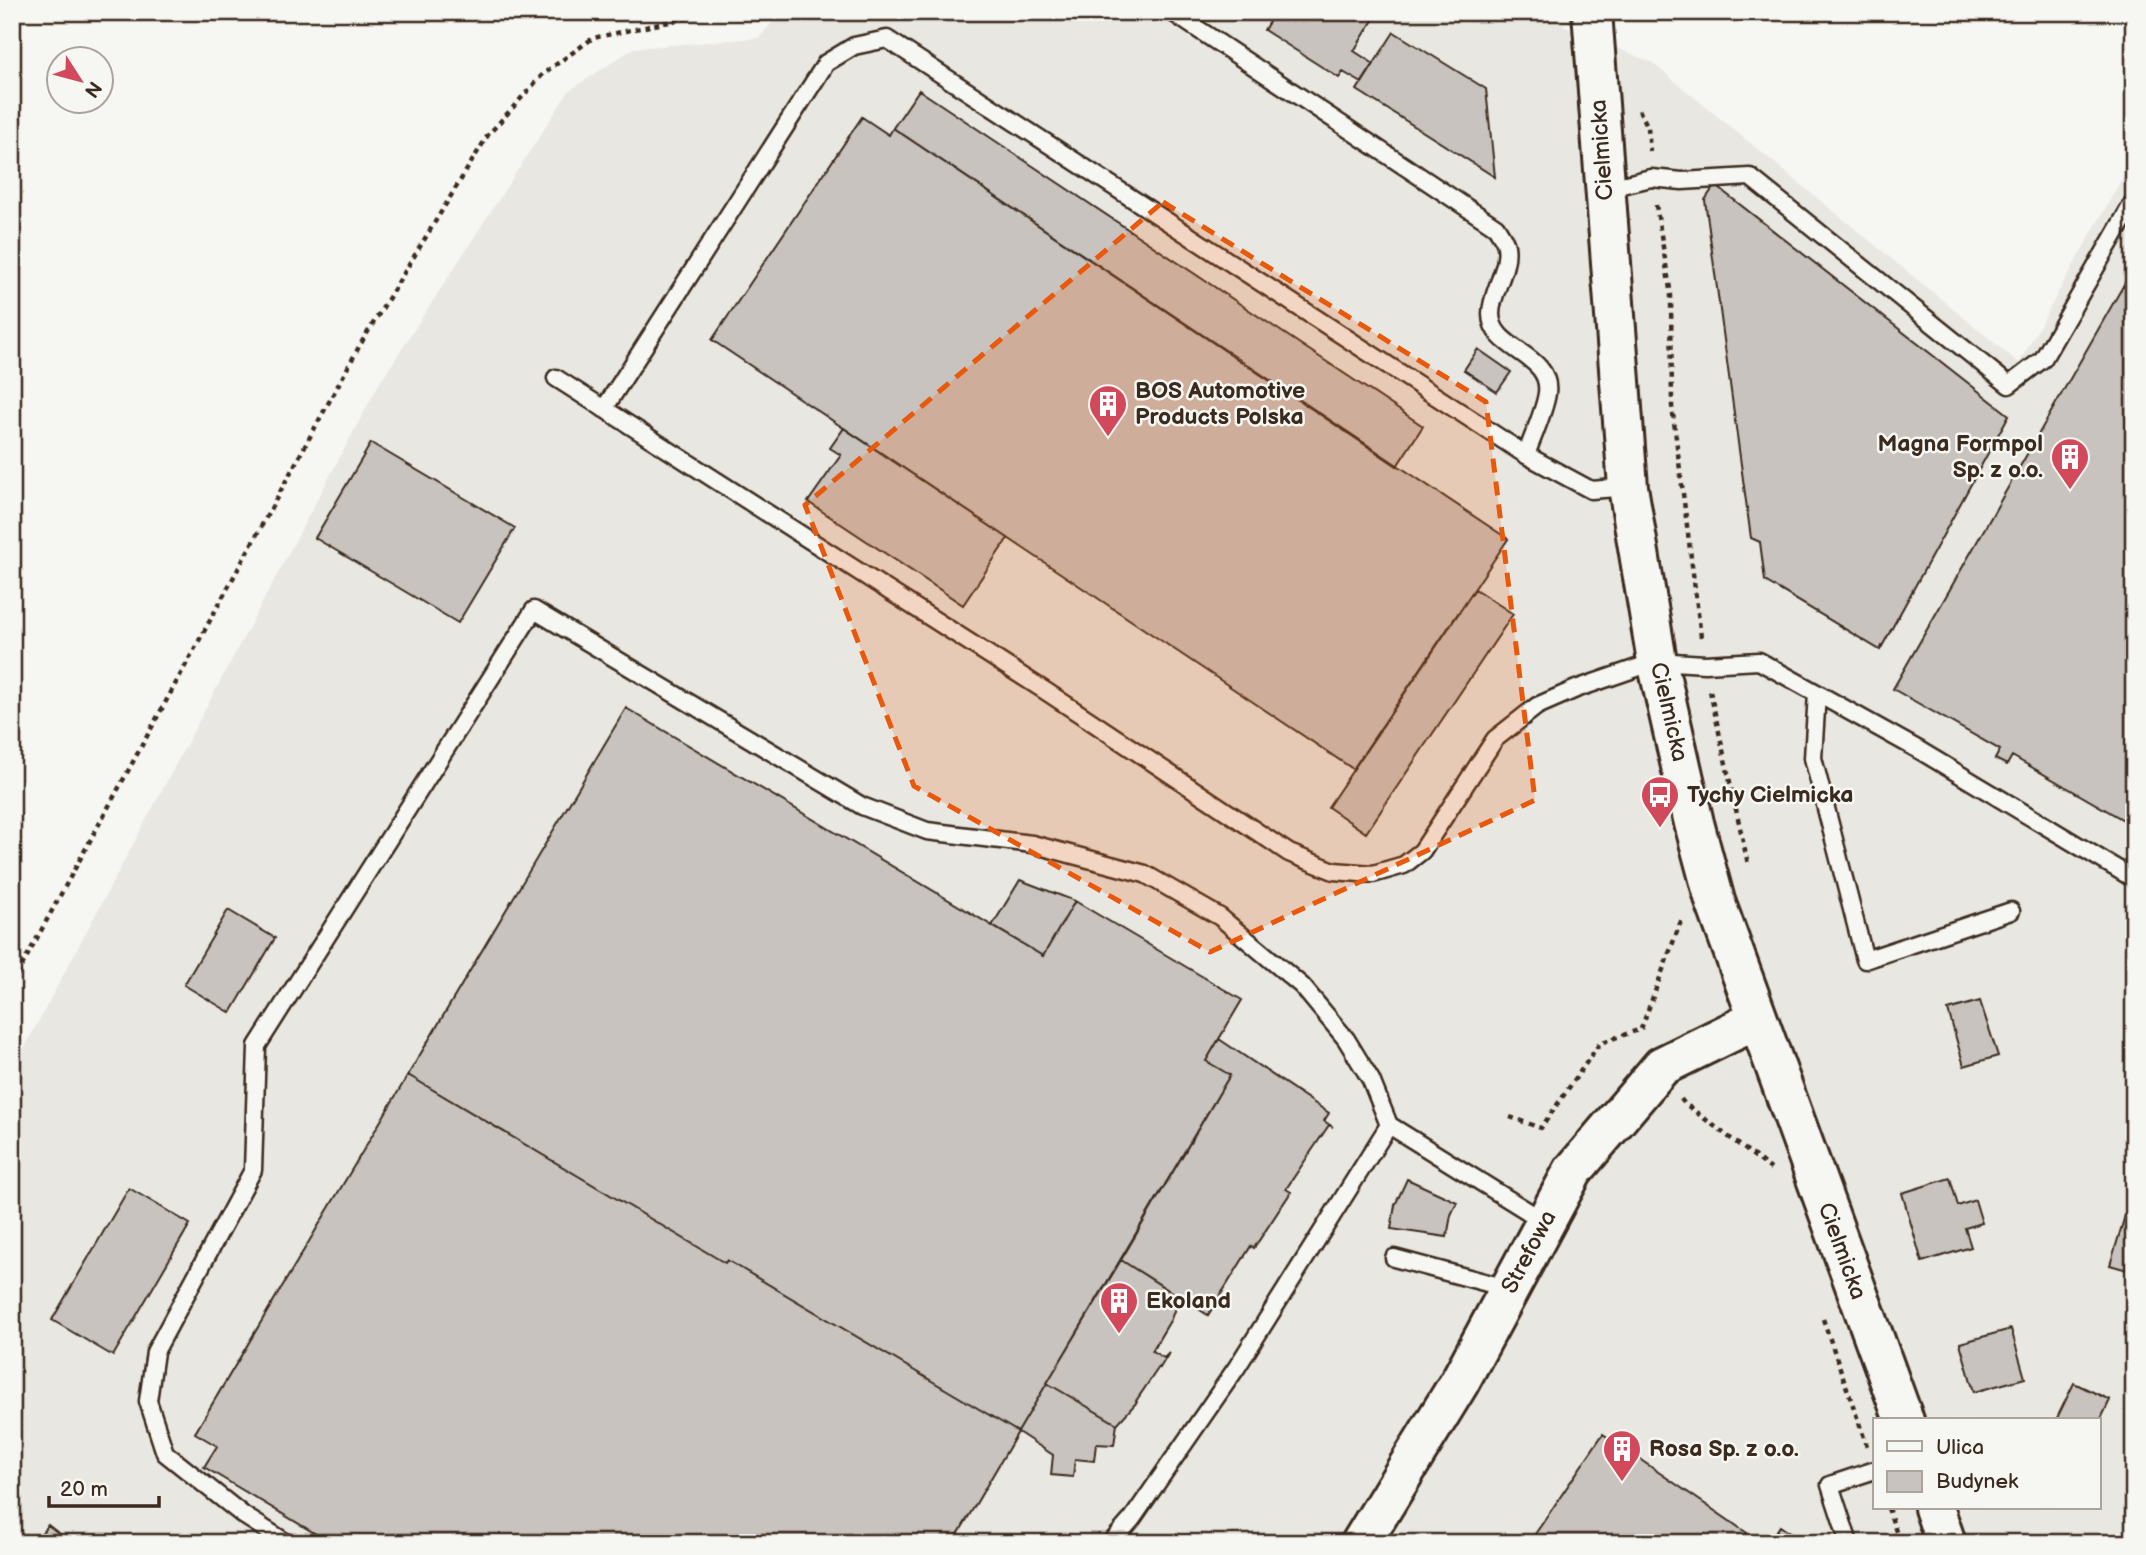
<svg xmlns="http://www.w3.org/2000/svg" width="2146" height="1555" viewBox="0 0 2146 1555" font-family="'Balsamiq Sans',sans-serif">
  <rect width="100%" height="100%" fill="#f6f6f2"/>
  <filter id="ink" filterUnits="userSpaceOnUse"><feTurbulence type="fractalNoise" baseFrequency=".0143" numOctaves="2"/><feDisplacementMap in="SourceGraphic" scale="14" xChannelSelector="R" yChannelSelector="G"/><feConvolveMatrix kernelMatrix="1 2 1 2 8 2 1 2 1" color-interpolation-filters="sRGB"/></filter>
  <g filter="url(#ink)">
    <!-- built -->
    <path fill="#e8e7e2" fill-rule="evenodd" d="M781,12h772l12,15 86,35 368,301 115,-206v1386h-2122v-472l367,-687 190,-293 65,-43 125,-10zM1875,1420h224v88h-224z"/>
    <!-- building -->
    <path fill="#c8c3be" stroke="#3b2a1e" stroke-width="2" d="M1275,12h103l-24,39 20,13 -12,19 -19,-11 -4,6 -75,-48z
      M1394,32l92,57 9,88 -138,-87z
      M919,90l504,336 -26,40 -504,-338z
      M862,117l27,18 4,-7 615,411 -155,230 -641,-429z
      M1715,185l294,230 -129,235 -115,-69 -5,-39 -9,-4 -46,-338z
      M2134,266v26l-11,-6z
      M2123,286l11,6v534l-122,-70 -5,9 -12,-6 5,-9 -107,-61z
      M1478,349l33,23 -14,20 -33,-22z
      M844,428l164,110 -45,67 -155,-103 33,-47 -11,-7z
      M371,443l144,85 -57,95 -143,-85z
      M1475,589l38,25 -147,219 -38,-26z
      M626,708l417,248 32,-55 167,99 -36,61 24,14 -212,357 -291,-172 -2,3 -317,-188z
      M1020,880l55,21 -32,55 -51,-30z
      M228,910l47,28 -44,75 -47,-28z
      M1980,1001l18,55 -34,10 -16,-56z
      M1219,1039l110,74 -5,8 9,6 -4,-2 -43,64 5,3 -37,56 -3,-2 -43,69 -87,-55 109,-185 -24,-14z
      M408,1075l317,188 2,-3 291,172 -65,111h-622l-127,-76 13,-21 -22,-13z
      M1950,1178l8,28 17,-6 7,23 -17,5 6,19 -49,15 -20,-69z
      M1407,1179l50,23 -6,13 -4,22 -56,-8 4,-24z
      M2134,1186v86l-24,-7z
      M129,1188l61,36 -77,132 -61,-36z
      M1121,1260l58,37 -8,22 -19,32 12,7 5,-5 -9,15 -1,-1 -23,34 1,1 -20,22 -70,-41z
      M2011,1329l14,49 -51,14 -14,-49z
      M1047,1383l70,41 -3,21 -18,-1 -2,17 -19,-2 -2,18 -22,-2 2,-20 -35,-23z
      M2074,1383l36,17 -11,23v-3h-43z
      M1603,1434l144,99 -7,10h-211z
      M48,1525l23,18h-37z
      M1780,1526l25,17h-36z"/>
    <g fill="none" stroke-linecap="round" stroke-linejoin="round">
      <defs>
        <path id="lane" d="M1172,12l324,215c3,5 9,13 10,19 4,22 -15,46 -15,68 0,37 61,39 56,79 -2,17 -15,45 -21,62
          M1605,189l46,-11 31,3 68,-4 259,208 34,-26 91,-158
          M556,378l491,314 242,161 45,18 39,3 31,-9 18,-14 73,-112 42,-33 39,-17 81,-28 48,3 54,-3 160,89 215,129
          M604,409l222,-346 28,-17 33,-7 639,416 65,35 37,-3
          M1817,693l-4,65 52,202 146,-49
          M1389,1125l156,97
          M1394,1258l116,31
          M287,1543l-44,-28 -78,-62 -17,-52 7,-49 98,-182 4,-124 277,-436 328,196 65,25 105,13 113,30 75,43 82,69 44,53 25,41 18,45 -152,242 -105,152 -21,24
          M1849,1543l-19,-58 45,-15"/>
        <path id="secondary" d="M1592,12l36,475 29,174 37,162 21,78 189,519
          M1934,1508l12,35
          M1361,1543l98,-160 114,-212 89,-105 96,-47"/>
      </defs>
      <!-- lane casing -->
      <use href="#lane" stroke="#3b2a1e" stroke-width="21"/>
      <!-- secondary casing -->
      <use href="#secondary" stroke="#3b2a1e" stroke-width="44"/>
      <!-- path -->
      <path stroke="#3b2a1e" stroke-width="4.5" stroke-dasharray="5 5" stroke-linecap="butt" d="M1639,110l9,17 2,24
        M1656,205l15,90 1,111 29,231
        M1710,691l38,173
        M12,984l348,-639 128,-210 56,-62 49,-35 123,-26
        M1641,1029l40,-108
        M1681,1099l3,4 87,66
        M1510,1117l31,11 59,-85 41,-14
        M1823,1319l44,127
        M1888,1508l12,35"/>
      <!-- lane -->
      <use href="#lane" stroke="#f6f6f2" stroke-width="16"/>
      <!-- secondary -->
      <use href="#secondary" stroke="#f6f6f2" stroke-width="38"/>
    </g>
  </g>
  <!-- marked area -->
  <path fill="#e8590c" fill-opacity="0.2" stroke="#e8590c" stroke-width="5" stroke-dasharray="14 9" stroke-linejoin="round" d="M1163,202l323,200 49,398 -325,152 -296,-166 -109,-281z"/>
  <!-- icons -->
  <defs>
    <symbol id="building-pin" viewBox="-11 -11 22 30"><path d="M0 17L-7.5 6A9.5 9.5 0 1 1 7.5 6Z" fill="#d1495b" stroke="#f6f6f2"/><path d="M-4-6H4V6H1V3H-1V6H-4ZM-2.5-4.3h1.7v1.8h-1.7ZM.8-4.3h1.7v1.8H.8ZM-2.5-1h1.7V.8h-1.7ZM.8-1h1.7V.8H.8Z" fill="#fff"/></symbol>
    <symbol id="bus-pin" viewBox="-11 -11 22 30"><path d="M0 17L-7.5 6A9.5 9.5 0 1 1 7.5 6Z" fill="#d1495b" stroke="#f6f6f2"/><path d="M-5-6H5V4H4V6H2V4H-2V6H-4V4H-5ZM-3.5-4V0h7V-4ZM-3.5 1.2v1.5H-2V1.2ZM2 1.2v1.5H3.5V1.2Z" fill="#fff"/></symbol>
  </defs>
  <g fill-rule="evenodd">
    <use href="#building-pin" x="1086" y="382" width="44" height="60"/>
    <use href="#building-pin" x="2048" y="435" width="44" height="60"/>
    <use href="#bus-pin" x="1638" y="773" width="44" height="60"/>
    <use href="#building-pin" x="1097" y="1279" width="44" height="60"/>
    <use href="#building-pin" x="1600" y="1427" width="44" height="60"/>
  </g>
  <g text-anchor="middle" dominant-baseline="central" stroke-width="5" stroke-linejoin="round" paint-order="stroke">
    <!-- street labels -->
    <g font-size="23" fill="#3b2a1e" stroke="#f6f6f2">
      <text transform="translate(1602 150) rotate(-94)">Cielmicka</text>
      <text transform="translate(1669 712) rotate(77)">Cielmicka</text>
      <text transform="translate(1842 1251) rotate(70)">Cielmicka</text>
      <text transform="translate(1529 1252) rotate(-62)">Strefowa</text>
    </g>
    <!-- poi labels -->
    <g font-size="23" font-weight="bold" fill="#3b2a1e" stroke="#f6f6f2" text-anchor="start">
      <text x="1135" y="391">BOS Automotive<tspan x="1135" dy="26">Products Polska</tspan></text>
      <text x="2043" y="444" text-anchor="end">Magna Formpol<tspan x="2043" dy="26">Sp. z o.o.</tspan></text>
      <text x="1687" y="795">Tychy Cielmicka</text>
      <text x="1146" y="1301">Ekoland</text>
      <text x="1649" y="1449">Rosa Sp. z o.o.</text>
    </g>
  </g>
  <!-- margin -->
  <rect width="2146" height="1555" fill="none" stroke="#f6f6f2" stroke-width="42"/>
  <rect x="21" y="21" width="2104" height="1513" fill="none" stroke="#3b2a1e" stroke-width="2.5" filter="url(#ink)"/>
  <!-- legend -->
  <rect x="1873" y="1418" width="228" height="91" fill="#f6f6f2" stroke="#aba49d" stroke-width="2"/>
  <rect x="1887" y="1441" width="35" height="10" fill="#f6f6f2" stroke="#aba49d" stroke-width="2"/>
  <text x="1936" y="1454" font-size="21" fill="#3b2a1e">Ulica</text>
  <rect x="1887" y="1471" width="35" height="21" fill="#c8c3be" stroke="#aba49d" stroke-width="2"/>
  <text x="1936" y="1488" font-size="21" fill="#3b2a1e">Budynek</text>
  <!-- north arrow -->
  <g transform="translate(80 80) rotate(126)"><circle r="33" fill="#f6f6f2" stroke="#aba49d" stroke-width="2"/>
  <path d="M0-5L12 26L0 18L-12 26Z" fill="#d1495b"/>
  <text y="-10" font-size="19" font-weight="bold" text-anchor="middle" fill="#3b2a1e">N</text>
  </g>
  <!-- scale -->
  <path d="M49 1496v10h110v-10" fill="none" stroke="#3b2a1e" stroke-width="3.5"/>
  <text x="60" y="1496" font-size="21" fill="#3b2a1e" stroke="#f6f6f2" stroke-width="5" paint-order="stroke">20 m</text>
</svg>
